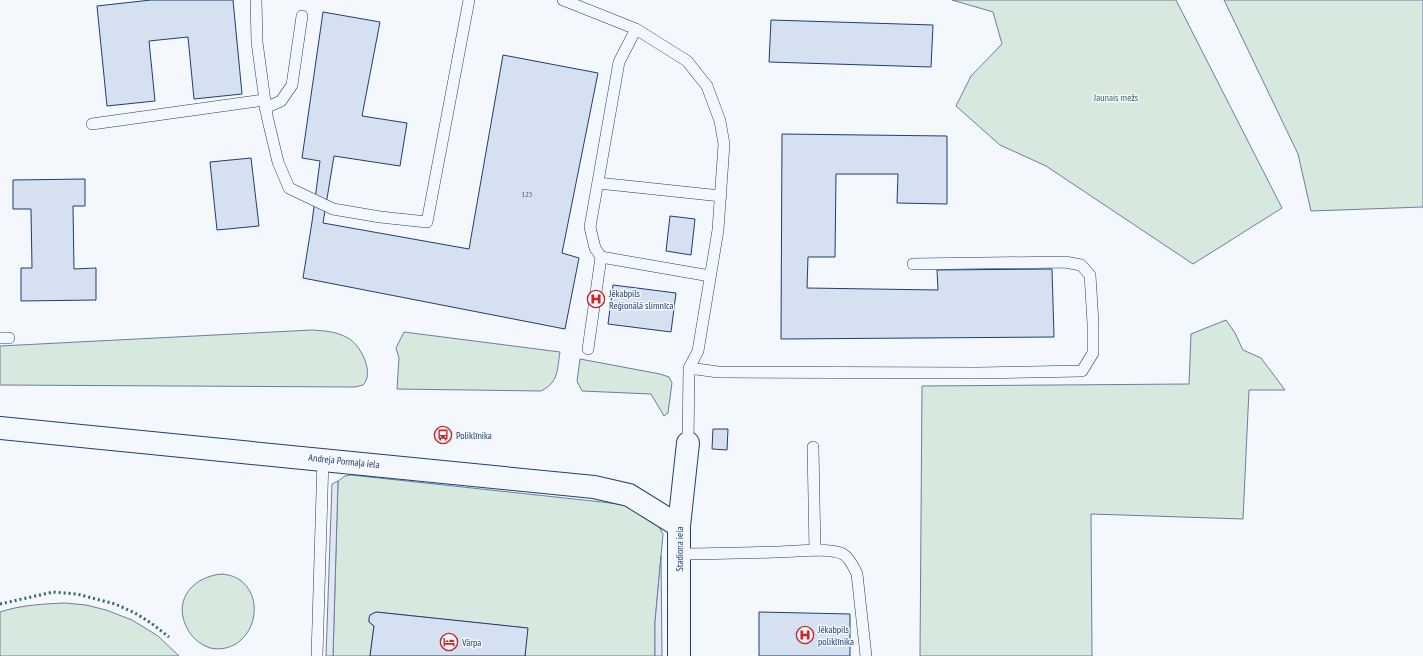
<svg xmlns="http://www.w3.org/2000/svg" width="1423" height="656" viewBox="0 0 1423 656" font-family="'PT Sans Narrow',sans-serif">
  <rect width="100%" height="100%" fill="#f4f7fb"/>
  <!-- green -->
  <path fill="#d7e8df" stroke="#687fa3" d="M952,0h224l106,208 -89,56 -147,-98 -46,-21 -44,-39 15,-30 31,-32 -9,-32z
    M1224,0h199v207l-112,4 -13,-57z
    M1226,320l9,13 8,17 18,8 24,32h-36l-6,129 -152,-5 1,142h-172l2,-270 267,-2 2,-50z
    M312,330c12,1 23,1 34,7 12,5 24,27 21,40 0,2 -2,6 -4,8l-8,2 -355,-2v-39z
    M404,332l156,20c-3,18 -1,30 -19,39l-144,-2 2,-31 -3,-10z
    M580,359l80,15 9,3 3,6 -4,30 -4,3 -13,-22 -69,-3 -5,-10z
    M351,475l251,27 23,3 33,20 5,9 -8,88v34h-130l2,-28 -151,-16 -6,3 -1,7 5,4 -4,30h-37l5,-175 7,-5z
    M222,574c7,1 12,2 18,6 29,21 11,76 -30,68 -11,-4 -19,-11 -24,-22 -13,-28 9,-50 36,-52z
    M65,603l21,2 20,5 26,10 26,16 21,20h-179v-44c21,-7 43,-8 65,-9z"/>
  <!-- parking -->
  <path fill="#e3e8f0" stroke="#687fa3" d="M338,481l-5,175h-7l6,-172z
    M661,556l1,100h-7v-34z"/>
  <!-- building -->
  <path fill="#d5e0f0" stroke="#1d3f73" d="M151,0h82l9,94 -48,5 -6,-62 -39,4 6,60 -48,5 -10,-100z
    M323,12l57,10 -18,94 45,7 -7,43 -66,-10 -11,67 146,26 34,-194 95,18 -36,180 17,5 -14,71 -262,-51 9,-56 8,-61 -18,-3z
    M771,20l162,5 -2,42 -162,-5z
    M782,134l165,2v68l-50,-1 1,-29h-62l-1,83h-27l-1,31 131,2 -1,-20 115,-1 2,68 -273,2z
    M251,158l8,68 -42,4 -7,-68z
    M85,179v27h-12l1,63 22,-1v32l-75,1v-33h11l-1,-59h-18v-29z
    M670,216l25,3 -4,36 -25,-4z
    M613,285l63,8 -5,39 -63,-8z
    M713,429h15l-1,21 -15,-1z
    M376,612l152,16 -3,28h-155l4,-30 -5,-4v-4l1,-3z
    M759,612l91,2v42h-91z"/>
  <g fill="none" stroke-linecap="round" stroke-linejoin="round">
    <defs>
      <path id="lane" d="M256,0l1,42 10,74 11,46 11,26 44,21 47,8 47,5 42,-222
        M563,0l73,29 51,32 20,25 13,35 4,23 -6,86 -20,121 -9,17 -1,75
        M636,29l-17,33 -29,165 5,21 6,9 109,19
        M265,108l16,-7 11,-16 10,-69
        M92,124l172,-24
        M598,183l123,13
        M0,338h9
        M588,349l13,-92
        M689,368l29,4 259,1 105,-2 11,-18v-30l-3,-48 -9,-10 -16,-3 -152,2
        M813,447l2,104
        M679,554c32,0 65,-1 97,-2 18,0 52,-5 67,2 7,4 11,14 14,20l9,82
        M317,656l6,-197"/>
      <path id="street" d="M679,526l9,-83"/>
      <path id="secondary" d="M0,428l594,59 35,8 50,31v130"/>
    </defs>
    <!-- lane casing -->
    <use href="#lane" stroke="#1d3f73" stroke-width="12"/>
    <!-- street casing -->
    <use href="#street" stroke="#1d3f73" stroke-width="24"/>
    <!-- secondary casing -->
    <use href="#secondary" stroke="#1d3f73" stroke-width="24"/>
    <!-- lane -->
    <use href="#lane" stroke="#f4f7fb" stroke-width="11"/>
    <!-- street -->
    <use href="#street" stroke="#f4f7fb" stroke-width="22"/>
    <!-- secondary -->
    <use href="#secondary" stroke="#f4f7fb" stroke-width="22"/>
    <!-- hedge -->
    <path stroke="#2c6c60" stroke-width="3" stroke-dasharray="2 3" stroke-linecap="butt" d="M0,604l53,-12 24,2 38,10 20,9 16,10 18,14"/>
  </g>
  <!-- icons -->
  <defs>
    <symbol id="hospital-ring" viewBox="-11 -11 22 22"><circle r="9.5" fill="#f4f7fb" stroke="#c62828" stroke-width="1.5"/><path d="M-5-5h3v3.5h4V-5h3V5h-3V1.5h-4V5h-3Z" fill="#c62828"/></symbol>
    <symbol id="bus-ring" viewBox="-11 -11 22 22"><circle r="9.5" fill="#f4f7fb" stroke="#c62828" stroke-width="1.5"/><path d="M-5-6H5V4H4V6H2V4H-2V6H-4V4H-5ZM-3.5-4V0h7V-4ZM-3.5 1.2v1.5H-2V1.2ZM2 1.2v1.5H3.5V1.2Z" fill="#c62828"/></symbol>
    <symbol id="hotel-ring" viewBox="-11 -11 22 22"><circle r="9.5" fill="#f4f7fb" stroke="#c62828" stroke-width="1.5"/><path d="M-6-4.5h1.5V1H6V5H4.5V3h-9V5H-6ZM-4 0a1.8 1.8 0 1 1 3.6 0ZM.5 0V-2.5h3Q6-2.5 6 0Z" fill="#c62828"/></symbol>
  </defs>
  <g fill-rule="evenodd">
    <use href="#hospital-ring" x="586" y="289" width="20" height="20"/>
    <use href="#bus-ring" x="433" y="425" width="20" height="20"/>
    <use href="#hospital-ring" x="795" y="625" width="20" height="20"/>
    <use href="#hotel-ring" x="439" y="632" width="20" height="20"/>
  </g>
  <g text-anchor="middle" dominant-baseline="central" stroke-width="3" stroke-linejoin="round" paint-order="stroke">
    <!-- number labels -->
    <g font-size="8" fill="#4b6792">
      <text x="527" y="194">125</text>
    </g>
    <!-- park labels -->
    <g font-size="10" fill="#2c6c60" stroke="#f4f7fb">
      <text x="1116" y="97">Jaunais mežs</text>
    </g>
    <!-- poi labels -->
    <g font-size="10" fill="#1d3f73" stroke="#f4f7fb" text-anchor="start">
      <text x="609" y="293">Jēkabpils<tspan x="609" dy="12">Reģionālā slimnīca</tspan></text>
      <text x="456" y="435">Poliklīnika</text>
      <text x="818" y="629">Jēkabpils<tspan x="818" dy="12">poliklīnika</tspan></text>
      <text x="462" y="642">Vārpa</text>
    </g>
    <!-- street labels -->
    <g font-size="10" fill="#1d3f73" stroke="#f4f7fb">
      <text transform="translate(344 461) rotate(6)">Andreja Pormaļa iela</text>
      <text transform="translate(679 549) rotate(-90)">Stadiona iela</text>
    </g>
  </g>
</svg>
